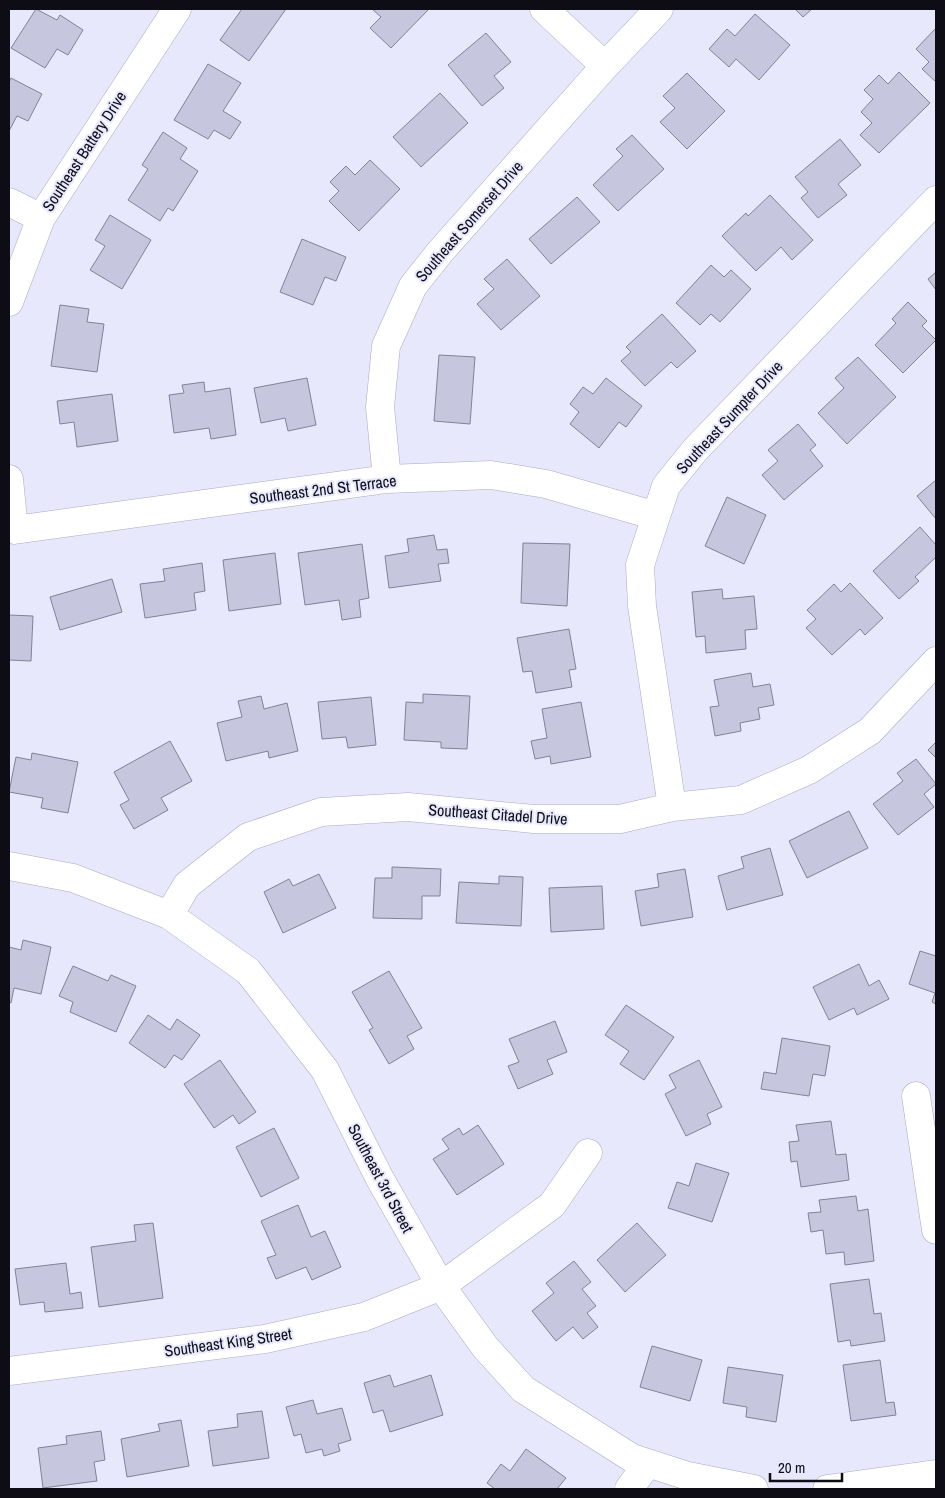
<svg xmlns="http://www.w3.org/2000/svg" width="945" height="1498" viewBox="0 0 945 1498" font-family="'Archivo Narrow',sans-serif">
  <rect width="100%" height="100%" fill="#e7e8fc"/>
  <!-- building -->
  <path fill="#c6c6df" stroke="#818198" d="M36,9l21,11 3,-5 23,15 -15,25 -11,-6 -12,19 -34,-20z
    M242,9h44l-37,52 -29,-21z
    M372,9h57l-38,39 -21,-20 11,-11z
    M795,9h17l-9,8z
    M755,14l35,31 -31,35 -23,-21 -7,8 -20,-18 18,-20 8,7z
    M936,28v54l-14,-13 7,-7 -13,-13z
    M486,33l25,29 -17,14 10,12 -22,18 -34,-41z
    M208,64l33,19 -18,28 18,11 -11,17 -16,-9 -6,9 -34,-19z
    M899,72l31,31 -51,50 -19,-18 12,-12 -11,-11 12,-13 -9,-9 15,-15 9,9z
    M687,73l38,38 -38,38 -27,-27 15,-14 -12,-12z
    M11,78l31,16 -14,27 -11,-5 -8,15v-49z
    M440,93l28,30 -47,44 -28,-30z
    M163,132l24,16 -7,11 18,12 -25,40 -5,-3 -8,13 -32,-21 20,-31 -6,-4z
    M632,135l32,34 -46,42 -25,-26 30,-29 -7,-7z
    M840,139l21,26 -23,19 9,11 -29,23 -17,-20 7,-6 -13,-15z
    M370,160l30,29 -41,42 -30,-30 10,-10 -9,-9 16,-16 9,9z
    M770,195l43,45 -21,20 -11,-13 -25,24 -34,-35 24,-23 2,3z
    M577,197l23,25 -49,42 -22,-25z
    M110,215l41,25 -29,49 -32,-19 15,-24 -10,-6z
    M302,239l44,18 -10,24 -11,-4 -12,28 -33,-13z
    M507,259l33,37 -39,34 -24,-26 17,-15 -10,-10z
    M711,265l13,12 7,-7 20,19 -31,33 -9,-8 -11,11 -24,-22z
    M936,272v18l-8,-11z
    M908,302l19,19 -5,5 14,14 -33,33 -28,-28 21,-22 -4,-4z
    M60,305l29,4 -2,13 17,2 -7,48 -46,-6z
    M662,314l34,37 -19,17 -6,-6 -26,24 -24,-25 10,-9 -5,-5z
    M439,355l36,2 -5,67 -36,-3z
    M858,357l38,40 -49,47 -29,-31 26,-25 -9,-10z
    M307,378l9,47 -28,6 -3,-13 -24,5 -7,-35z
    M606,378l36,28 -16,21 -7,-5 -20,26 -29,-24 9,-12 -9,-8 13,-17 10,7z
    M204,382l1,10 25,-4 6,47 -25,4 -2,-11 -35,5 -5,-38 15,-2 -2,-8z
    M112,394l6,47 -41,6 -3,-25 -14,2 -3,-23z
    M798,424l18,21 -6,5 13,16 -39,34 -22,-25 16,-14 -10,-11z
    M936,480v39l-19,-23z
    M727,497l39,18 -22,49 -39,-18z
    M920,527l16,18v12l-21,20 4,4 -20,18 -26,-28z
    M434,535l3,15 10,-1 2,14 -11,1 3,17 -52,7 -4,-32 24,-4 -2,-13z
    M523,543l47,1 -3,62 -46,-3z
    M362,544l7,54 -10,2 2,17 -19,3 -3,-20 -34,5 -7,-52z
    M275,553l6,51 -52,7 -6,-51z
    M202,563l3,28 -11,2 2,17 -51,8 -5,-34 25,-3 -2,-12z
    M112,579l10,33 -62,18 -10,-33z
    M850,583l33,35 -18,17 -5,-6 -28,26 -26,-27 10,-9 -9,-9 27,-26 7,8z
    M722,589l1,10 31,-3 3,33 -12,1 1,19 -40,4 -1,-17 -9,1 -4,-45z
    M9,615l24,1 -2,45 -22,-1z
    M569,629l7,40 -7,1 3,17 -36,6 -4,-22 -9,1 -6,-34z
    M751,673l2,14 17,-3 4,21 -16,3 2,11 -20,4 1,8 -26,5 -5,-29 9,-1 -5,-26z
    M423,694l47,2 -3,53 -26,-1v-6l-37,-2 2,-38 17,1z
    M261,696l3,13 23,-6 11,48 -29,7 -1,-7 -42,10 -9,-38 25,-6 -4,-16z
    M371,697l5,48 -28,3 -2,-11 -24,2 -4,-37z
    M581,702l10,55 -40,7 -1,-8 -15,3 -4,-18 16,-3 -5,-29z
    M170,741l22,40 -31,17 7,12 -34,19 -14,-24 9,-5 -15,-28z
    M936,742v16l-8,-8z
    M32,753l46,9 -10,51 -27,-5 2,-10 -34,-6 7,-35 15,3z
    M916,759l20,25 -12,10 10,13 -36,28 -25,-31 30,-23 -6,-8z
    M849,811l19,37 -61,30 -18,-37z
    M770,848l13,47 -56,15 -9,-34 26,-8 -3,-11z
    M392,867l49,2 -1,27h-18v23l-49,-1 2,-40h17z
    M685,869l8,48 -52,9 -6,-35 24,-4 -2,-13z
    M319,874l17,34 -53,25 -19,-41 25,-13 4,7z
    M499,876l24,1 -2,49 -65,-3 3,-41 40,2z
    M602,886l2,43 -53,3 -2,-44z
    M23,940l28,7 -10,47 -27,-6 -3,15 -2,-1v-55l12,3z
    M920,951l16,5v48l-4,-2 3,-9 -26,-9z
    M859,964l10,22 10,-6 10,19 -32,16 -3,-7 -25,12 -16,-33z
    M73,966l35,15 3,-6 25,11 -20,46 -46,-20 3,-10 -14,-6z
    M389,971l33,57 -15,8 7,13 -25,15 -20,-34 4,-2 -21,-36z
    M626,1005l48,32 -30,43 -24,-16 9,-13 -24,-16z
    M148,1015l22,15 7,-11 23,16 -18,25 -8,-5 -9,13 -36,-25z
    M555,1021l12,31 -20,8 6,14 -35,15 -10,-23 11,-4 -10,-23z
    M782,1038l48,8 -5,30 -12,-2 -4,22 -48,-7 3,-17 12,2z
    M220,1060l36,52 -17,12 -6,-9 -19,13 -30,-44z
    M699,1060l23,47 -15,7 4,10 -25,12 -21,-42 11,-6 -7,-13z
    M831,1121l5,34 10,-1 3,26 -48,7 -4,-26 -6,1 -2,-20 10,-1 -3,-16z
    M478,1125l26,39 -47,31 -24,-36 16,-10 -7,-10 17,-11 4,7z
    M274,1128l25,50 -38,19 -25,-50z
    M696,1163l33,10 -17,49 -44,-14 9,-26 12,4z
    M856,1196l2,15 10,-2 6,52 -29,4 -1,-13 -18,2 -3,-24 -12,2 -3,-19 13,-1 -2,-12z
    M298,1205l13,32 14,-6 16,36 -29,13 -6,-13 -30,12 -9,-21 9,-3 -15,-34z
    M153,1223l10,75 -64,9 -8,-60 45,-6 -2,-16z
    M637,1223l29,32 -41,37 -28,-32z
    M574,1261l17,21 -9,7 14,17 -9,7 11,14 -15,12 -10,-12 -17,14 -24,-30 22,-18 -8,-10z
    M66,1263l4,31 11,-2 2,16 -38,4 -1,-10 -24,3 -5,-36z
    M869,1279l5,35 7,-1 4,28 -34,5 -1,-6 -12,2 -8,-58z
    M652,1346l50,14 -12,41 -50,-14z
    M880,1360l6,43 8,-1 2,13 -45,6 -8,-56z
    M728,1367l55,8 -7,47 -30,-5 1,-10 -24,-4z
    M390,1375l4,12 37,-12 12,40 -53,17 -7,-22 -10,3 -9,-30z
    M313,1400l4,14 25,-6 9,32 -13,4 2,7 -16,5 -2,-7 -16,4 -5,-19 -7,2 -8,-29z
    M262,1411l7,47 -56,8 -5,-35 30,-4 -1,-13z
    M181,1420l8,46 -62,11 -6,-38 39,-8 -2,-7z
    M101,1431l4,29 -11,2 3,19 -54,7 -5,-40 29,-4 -1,-8z
    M526,1449l40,29 -9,11h-62l-8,-6 14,-19 9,7z"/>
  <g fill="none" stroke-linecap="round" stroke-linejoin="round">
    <defs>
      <path id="minor" d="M544,9l61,57
        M9,202l32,16
        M9,302l32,-84 136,-209
        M9,479l5,51 373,-51 104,-4 55,9 110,32
        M387,479l-7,-72 6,-61 27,-60 27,-34 165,-186 54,-57
        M672,807l-30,-201 -2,-41 26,-79 29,-36 241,-250
        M9,866l64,12 96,37 79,56 77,99 55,109 61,107 44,61 38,42 109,69 56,18 66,13
        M169,915l18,-30 61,-48 73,-25 87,-5 126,12h86l52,-12 69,-7 68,-30 61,-39 66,-70
        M916,1096l20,134
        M9,1371l256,-32 99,-22 77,-31 18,-13 93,-68 36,-52
        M629,1489l18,-25
        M827,1489l109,-15"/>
    </defs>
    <!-- minor casing -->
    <use href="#minor" stroke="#aaaac2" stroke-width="29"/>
    <!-- minor -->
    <use href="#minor" stroke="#fff" stroke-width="28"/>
  </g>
  <g text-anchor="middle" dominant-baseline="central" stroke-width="4" stroke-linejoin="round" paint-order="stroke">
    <!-- street labels -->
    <g font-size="16" fill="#0e0d16" stroke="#e7e8fc">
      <text transform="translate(84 151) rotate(-57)">Southeast Battery Drive</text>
      <text transform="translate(469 221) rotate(-49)">Southeast Somerset Drive</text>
      <text transform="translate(729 417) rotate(-47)">Southeast Sumpter Drive</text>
      <text transform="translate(323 489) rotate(-7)">Southeast 2nd St Terrace</text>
      <text transform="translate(498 814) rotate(4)">Southeast Citadel Drive</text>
      <text transform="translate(381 1178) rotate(62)">Southeast 3rd Street</text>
      <text transform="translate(228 1342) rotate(-8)">Southeast King Street</text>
    </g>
  </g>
  <!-- border -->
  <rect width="945" height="1498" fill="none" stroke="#0e0d16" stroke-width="20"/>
  <!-- scale -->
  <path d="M770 1473v8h72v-8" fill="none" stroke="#0e0d16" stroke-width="2.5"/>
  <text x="778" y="1473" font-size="15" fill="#0e0d16" stroke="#e7e8fc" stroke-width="4" paint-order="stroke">20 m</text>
</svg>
